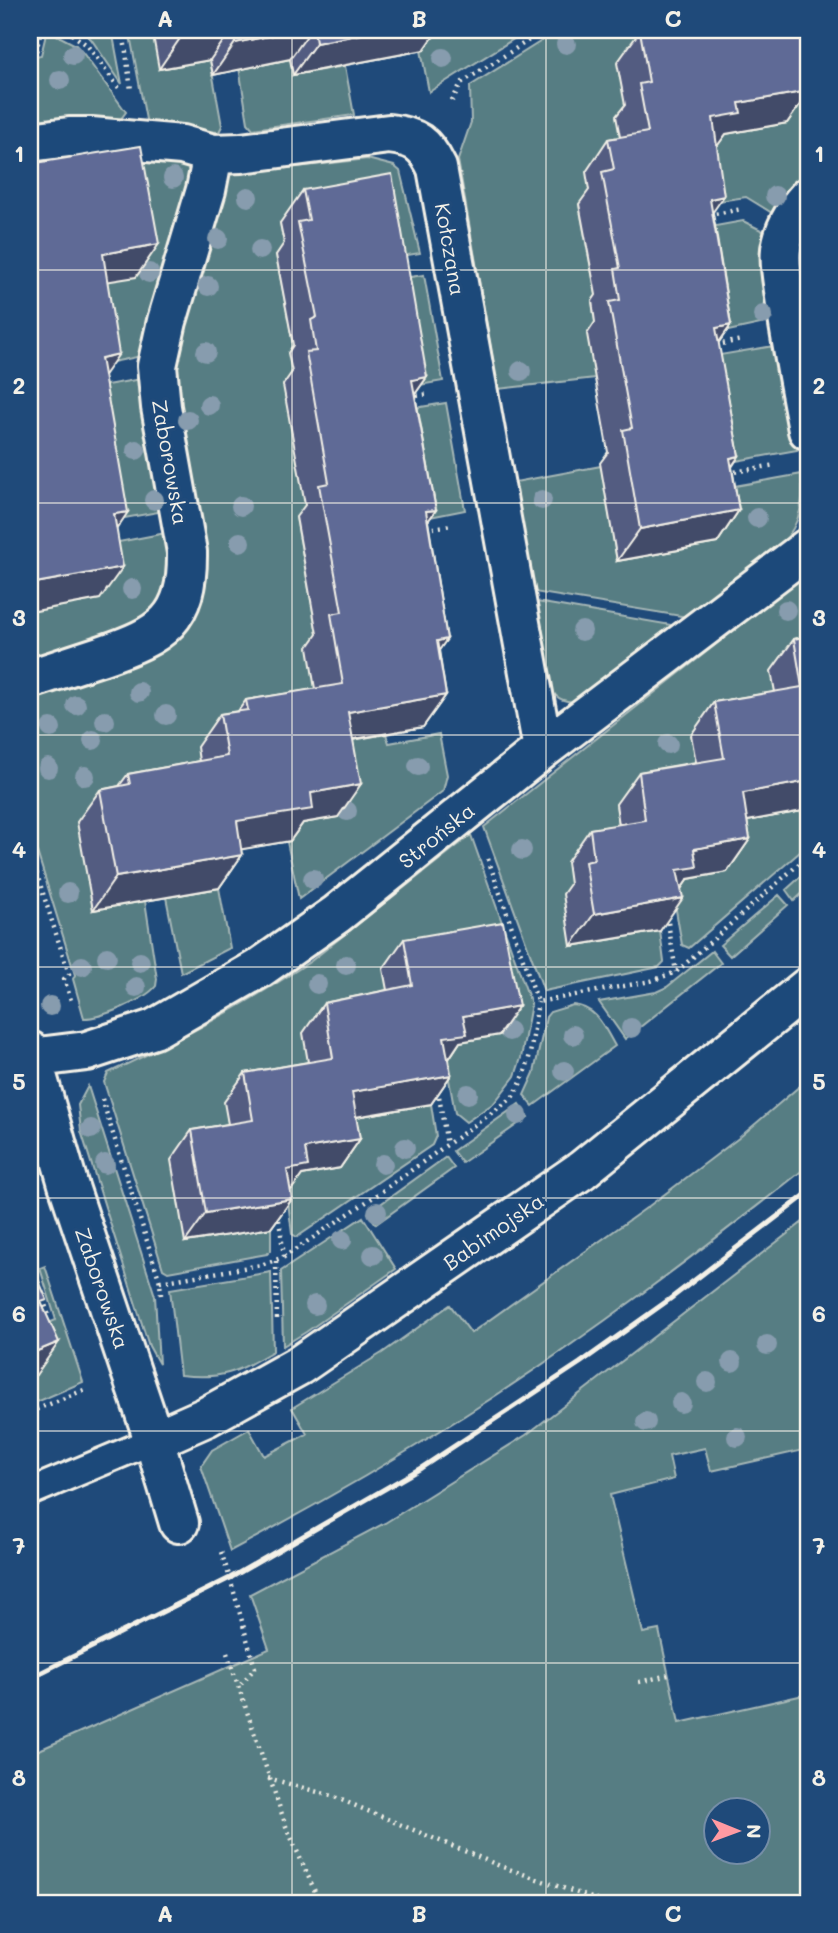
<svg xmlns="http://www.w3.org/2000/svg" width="838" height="1933" viewBox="0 0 838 1933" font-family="Mali,sans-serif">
  <rect width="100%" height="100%" fill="#1f4a7a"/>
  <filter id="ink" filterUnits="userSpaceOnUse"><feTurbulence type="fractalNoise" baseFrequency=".0143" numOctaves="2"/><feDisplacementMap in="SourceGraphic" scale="14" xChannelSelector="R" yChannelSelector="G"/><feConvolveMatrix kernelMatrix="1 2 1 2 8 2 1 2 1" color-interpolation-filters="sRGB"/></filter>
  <g filter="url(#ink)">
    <!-- green -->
    <path fill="#577d83" stroke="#a6b7b6" stroke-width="2" fill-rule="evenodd" d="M47,30l29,15 7,8 43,59 -9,12 -87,5v-72l11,-2z
      M81,30h31l10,54 -31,-45z
      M129,30h23l58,30 12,66 -3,6 -68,-4 -4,-3z
      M420,30h108l-99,62 -8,-42 2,-1z
      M559,30h104l-37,84 -1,51 -34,37 -12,3 18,95 -5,2 5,31 -2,45 -97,11 -40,-229 13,-38 -1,-36z
      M795,44l13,73v52l-15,17 -16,30 -31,-19 -48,7 -25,-51 44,-8 -1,-9z
      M288,45l5,30 52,-9 9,49 -101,14 -5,-6 -11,-68z
      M60,152l127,11 5,7 -50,186 -49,10 -33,-76 6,-102z
      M367,159l27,7 6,5 20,82 -42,7 -98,-37 6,30 -10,2 18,94v34l13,132 -11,3 23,127 1,70 -116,74 -59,112 12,78 -1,7c-11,14 -54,32 -72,32l-11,-39 2,-4 -45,-146v-136l139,-56 3,-263 55,-199z
      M743,221l26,13 5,87 -69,15 -17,-105z
      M808,225v131l-14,-81 11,-47z
      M424,275l19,106 -58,10 12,-112z
      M780,345l17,105 -94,17 5,-110z
      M141,379l23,132 -79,14 -7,-135z
      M446,403l19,107 -65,13 -11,-111z
      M601,466l16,95 90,-70 95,-17c2,26 -1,50 -20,69l-95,74 -153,-25 -19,-110z
      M166,533l9,35 -23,50 -122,46v-52l70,-13 8,-55z
      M808,572v93l-28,58 -79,68 -85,14 7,51 37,75 4,31 -5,5 -115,24 -60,-164z
      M537,602l140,24 -102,76c-10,-1 -17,-2 -23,-11z
      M386,734l3,9 50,-9 8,41 -4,16 -144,108 -12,-57 3,-1 35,-97z
      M808,810v35l-119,103 -7,-3 -11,-64 49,-55z
      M471,835l60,169 -10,54 -6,18 -21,27 -28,19 -11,-9 -9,-50 -54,-42 -80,66 -87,15 8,52 -48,88 86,-14v22l-4,4 -99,18 -5,-3 -59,-187 4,-9c70,-32 139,-69 203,-112z
      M808,870v18l-14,13 -8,-11z
      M219,888l11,60 -49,25 -15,-76z
      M779,895l9,10 -58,51 -10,-11z
      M712,951l9,12 -96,76 -26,-37 57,-10 11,-5z
      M573,1005c24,2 31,22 42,41l-82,60 -9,-11 10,-22 12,-56 4,-5z
      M808,1079v87c-111,88 -224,174 -344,250 -76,48 -154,93 -234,135l-29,-85 11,-16 37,-21 15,27 43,-22 -15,-26 90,-55 68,-48 21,28 178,-127 91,-69z
      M88,1086l67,210 4,68 -10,-18 -68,-215 -3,-26z
      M431,1104l5,32 -4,9 -135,92 -5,-3 -7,-57 47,-56z
      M519,1104l9,13 -66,46 -9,-12z
      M446,1157l8,11 -78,56 -8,-11z
      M363,1217l33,52 -90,63 -23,14 -2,-75z
      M808,1218v231l-97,22 -6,-23 -36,8 5,23 -64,16 33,138 16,-3 20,93 129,-29v206l-9,3h-769v-149l239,-105 -19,-55 135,-71 141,-88zM716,1811h42v42h-42z
      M45,1266l38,116 -53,23v-27l6,-3 -6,-14v-30l26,-11 -16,-52z
      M271,1272l2,79c-36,21 -50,29 -93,24l-10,-86z"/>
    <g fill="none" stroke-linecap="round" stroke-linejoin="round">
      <defs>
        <path id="service" d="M30,1492l124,-52"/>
        <path id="minor" d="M30,142l39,-5h22l91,8 31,9 28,-1 148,-19c27,3 36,9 48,34l106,581
          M808,197c-13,14 -24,32 -27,52 -2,16 2,33 4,48 6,45 15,89 23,133
          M30,679c24,-8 48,-16 73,-24 59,-20 85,-35 84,-103l-26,-145 -4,-41 10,-45 39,-131 7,-36
          M30,1051l38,133 86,256 25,83
          M30,1058l57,-7 67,-22 106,-61 77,-54 206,-165 265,-201
          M154,1440l52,-23 94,-52 282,-195 226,-183"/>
      </defs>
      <!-- service casing -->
      <use href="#service" stroke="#f4f1e8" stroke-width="32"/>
      <!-- minor casing -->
      <use href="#minor" stroke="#f4f1e8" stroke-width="44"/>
      <!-- path -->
      <path stroke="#f4f1e8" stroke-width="4.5" stroke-dasharray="2 5" stroke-linecap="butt" d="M66,30l21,15 32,43
        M123,30l8,60
        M806,42l2,11
        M30,53l6,-1 5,-22
        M452,101l9,-18 84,-53
        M709,215l33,-6
        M716,345l26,-5
        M410,397l19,-3
        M728,473l47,-8
        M426,529l26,-4
        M30,853l39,121 -5,5 8,24
        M488,859l50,143 113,-21 25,-9 132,-116
        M667,916l9,56
        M438,1090l9,55
        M102,1099l58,183 1,13
        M278,1213l6,43
        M276,1261l1,58
        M160,1282l101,-17 23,-8 94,-63 133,-95c21,-28 21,-63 27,-97
        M43,1299l6,17 -5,2
        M30,1412l54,-22
        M221,1552l9,26 25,90 -16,18
        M227,1653l59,173 34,77
        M639,1682l30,-7
        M268,1778l64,18 168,70 106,37"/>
      <!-- service -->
      <use href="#service" stroke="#1f4a7a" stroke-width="26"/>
      <!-- minor -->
      <use href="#minor" stroke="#1f4a7a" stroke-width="38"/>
      <!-- rail -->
      <path stroke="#f4f1e8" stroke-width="5" d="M30,1678l200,-100 191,-110 159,-105 90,-64 138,-106"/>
    </g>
    <!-- trees -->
    <g fill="#879cae">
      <circle cx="566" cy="44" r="10"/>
      <circle cx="73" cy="55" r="10"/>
      <circle cx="443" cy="58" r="10"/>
      <circle cx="60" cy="80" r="10"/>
      <circle cx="173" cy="178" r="10"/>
      <circle cx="775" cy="196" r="10"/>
      <circle cx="248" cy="197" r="10"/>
      <circle cx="218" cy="239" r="10"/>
      <circle cx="260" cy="250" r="10"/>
      <circle cx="149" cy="273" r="10"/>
      <circle cx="208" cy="286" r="10"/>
      <circle cx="763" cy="315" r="10"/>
      <circle cx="206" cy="352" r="10"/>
      <circle cx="521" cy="371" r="10"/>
      <circle cx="209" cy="405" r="10"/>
      <circle cx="188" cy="420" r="10"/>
      <circle cx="136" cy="450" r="10"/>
      <circle cx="154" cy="500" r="10"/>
      <circle cx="542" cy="500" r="10"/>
      <circle cx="241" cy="506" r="10"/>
      <circle cx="757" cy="518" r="10"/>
      <circle cx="240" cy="542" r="10"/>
      <circle cx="132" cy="589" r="10"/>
      <circle cx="786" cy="610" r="10"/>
      <circle cx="582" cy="631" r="10"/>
      <circle cx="139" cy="692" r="10"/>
      <circle cx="76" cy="705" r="10"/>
      <circle cx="166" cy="715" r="10"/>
      <circle cx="105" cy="721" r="10"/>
      <circle cx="51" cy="728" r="10"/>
      <circle cx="93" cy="740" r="10"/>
      <circle cx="668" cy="744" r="10"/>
      <circle cx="418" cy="766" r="10"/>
      <circle cx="48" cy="768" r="10"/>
      <circle cx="85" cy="776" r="10"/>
      <circle cx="347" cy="811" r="10"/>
      <circle cx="522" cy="850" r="10"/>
      <circle cx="313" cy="879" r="10"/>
      <circle cx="68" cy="893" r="10"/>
      <circle cx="107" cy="957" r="10"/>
      <circle cx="140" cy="962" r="10"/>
      <circle cx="346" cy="965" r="10"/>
      <circle cx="82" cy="966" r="10"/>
      <circle cx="317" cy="984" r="10"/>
      <circle cx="136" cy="987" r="10"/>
      <circle cx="50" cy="1006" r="10"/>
      <circle cx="631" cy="1028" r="10"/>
      <circle cx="509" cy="1031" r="10"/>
      <circle cx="573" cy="1035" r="10"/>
      <circle cx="564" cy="1071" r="10"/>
      <circle cx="468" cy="1094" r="10"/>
      <circle cx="518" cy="1115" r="10"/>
      <circle cx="91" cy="1129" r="10"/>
      <circle cx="405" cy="1148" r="10"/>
      <circle cx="105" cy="1164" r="10"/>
      <circle cx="383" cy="1164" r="10"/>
      <circle cx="377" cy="1212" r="10"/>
      <circle cx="342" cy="1240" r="10"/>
      <circle cx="373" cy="1255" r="10"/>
      <circle cx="315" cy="1305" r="10"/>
      <circle cx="767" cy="1345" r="10"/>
      <circle cx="732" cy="1362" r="10"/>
      <circle cx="707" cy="1382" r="10"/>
      <circle cx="681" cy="1403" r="10"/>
      <circle cx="646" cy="1422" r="10"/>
      <circle cx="737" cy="1437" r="10"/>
    </g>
    <!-- wall -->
    <path fill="#525c81" stroke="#f4f1e8" stroke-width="2" d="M152,30h286l-14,20 -131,25 -3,-16 -77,16 -3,-15 -51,9z
      M640,31l162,12 6,36v14l-21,30 -61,11 -9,11 -4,68 18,112 -13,18 21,113 -7,11 7,43 -22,33 -100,18 -17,-98 8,-11 -21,-118 8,-12 -3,-21 4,-6 -17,-91 10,-14 -3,-18 22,-33 12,-2 -4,-21 9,-11 -8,-42z
      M303,190l124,187 -12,17 21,116 -8,11 19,118 -8,11 7,45 -23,32 -70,13 -15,77 -35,6 -13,18 -49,8 1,6 -23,33 -126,22 -16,-88 23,-32 19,-4 9,-12 71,-13 -2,-14 23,-33 18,-3 8,-11 69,-11 -7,-42 9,-13 -21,-117 9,-12 -22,-120 9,-13 -4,-19 5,-8 -17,-90 8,-12 -4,-20z
      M808,636v174l-61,11 3,18 -23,33 -39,7 -7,10 -21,42 -89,15 -8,-52 7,-10 -3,-22 23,-33 29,-4 -3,-21 23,-32 57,-10 -5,-27 23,-33 61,-10 -4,-21 23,-32z
      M404,939l95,96 -39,7 -11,17 2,16 -20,29 -75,13 4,22 -20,29 -38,7 -12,16 2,8 -21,29 -86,14 -14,-82 21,-30 36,-6 -4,-22 21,-29 63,-11 -5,-29 21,-30 63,-13 -4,-21z"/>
    <!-- shaded-wall -->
    <path fill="#424b69" stroke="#f4f1e8" stroke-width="2" d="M219,30h12l-21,30 -51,9 22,-32z
      M297,30h14l-21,29 -77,16 22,-32z
      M382,30h56l-14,20 -131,25 23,-32z
      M787,30h21v11l-34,7z
      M808,91v2l-21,30 -61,11 -8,11 -28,5 23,-32 26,-15z
      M724,196l-23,33 9,-30z
      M159,244l-23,33 -56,9 23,-32z
      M731,325l-23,33 8,-30z
      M119,354l-23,33 5,-29z
      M427,377l-23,33 8,-30z
      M739,456l-23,33 14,-31z
      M436,510l-23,32 13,-31z
      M739,510l-22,33 -100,18 23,-32z
      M128,512l-22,33 8,-31z
      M123,567l-23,32 -70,13v-28z
      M447,639l-23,33 13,-31z
      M446,695l-23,32 -98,17 23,-32z
      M808,781v29l-88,16 23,-33z
      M361,784l-23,33 -35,6 -13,18 -76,13 23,-33 74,-28z
      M750,839l-23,33 -39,7 -14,20 3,-29 17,-21z
      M242,855l-23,33 -126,22 23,-33z
      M683,898l-23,33 -89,15 23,-32z
      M519,1006l-20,29 -39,7 -14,21 -2,-26 19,-21z
      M451,1075l-20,29 -99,17 20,-29z
      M360,1139l-20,29 -38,7 -15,21v-26l18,-22z
      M292,1199l-21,29 -86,14 21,-29z
      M59,1342l-23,33 -6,3v-24z"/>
    <!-- building -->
    <path fill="#5f6b96" stroke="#f4f1e8" stroke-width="2" d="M180,30h39l-38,7z
      M233,30h64l-62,13z
      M314,30h68l-66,13z
      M645,30h155l8,49v12l-69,12 2,10 -28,5 11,78 -14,3 21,126 -15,3 23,128 -9,2 9,52 -99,19 -17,-99 9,-2 -23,-126 11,-2 -5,-31 5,-1 -18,-96 12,-3 -6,-30 40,-7 -9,-48 10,-2 -9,-51z
      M141,146l18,98 -56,10 16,100 -18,4 27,154 -14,2 9,53 -93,17v-420z
      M392,174l35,203 -15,3 24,130 -10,1 21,128 -10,2 9,54 -98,17 13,72 -50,9 2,16 -76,12 5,34 -126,22 -16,-87 30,-6 -2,-10 99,-18 -7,-42 28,-4 -2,-10 97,-16 -12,-70 11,-2 -23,-127 10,-2 -23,-131 10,-1 -5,-31 6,-3 -19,-95 11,-2 -6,-30z
      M808,636v145l-65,12 7,46 -56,10 3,18 -20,3 6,28 -89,16 -9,-52 9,-2 -4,-31 55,-9 -6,-48 85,-14 -10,-56 88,-15 -8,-48z
      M503,922l16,84 -56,10 4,18 -23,3 7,38 -99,17 8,47 -55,9 3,18 -21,4 5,29 -86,14 -14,-83 61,-10 -8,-47 88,-15 -9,-55 88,-18 -8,-46z
      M30,1260l17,40 -6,2 18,40 -29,12z"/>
  </g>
  <!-- grid -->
  <path fill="none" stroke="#f4f1e8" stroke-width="2" stroke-opacity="0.55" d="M292,30v1873M546,30v1873M30,270h778M30,503h778M30,735h778M30,967h778M30,1198h778M30,1431h778M30,1663h778"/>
  <g text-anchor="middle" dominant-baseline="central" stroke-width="7" stroke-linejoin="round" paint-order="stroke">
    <!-- street labels -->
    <g font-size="21" fill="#f4f1e8" stroke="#1f4a7a">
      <text transform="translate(451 249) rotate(80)">Kołczana</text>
      <text transform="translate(171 462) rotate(80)">Zaborowska</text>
      <text transform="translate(436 835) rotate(-39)">Strońska</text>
      <text transform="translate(493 1231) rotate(-35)">Babimojska</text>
      <text transform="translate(103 1288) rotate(71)">Zaborowska</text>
    </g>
  </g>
  <!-- margin -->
  <rect width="838" height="1933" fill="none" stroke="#1f4a7a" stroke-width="77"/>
  <!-- north arrow -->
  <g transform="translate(737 1831) rotate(91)"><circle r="33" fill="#1f4a7a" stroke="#748da6" stroke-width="2"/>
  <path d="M0-5L12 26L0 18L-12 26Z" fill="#ff9aa2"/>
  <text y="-10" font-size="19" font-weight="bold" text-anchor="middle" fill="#f4f1e8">N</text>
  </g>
  <rect x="38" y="38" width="762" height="1857" fill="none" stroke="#f4f1e8" stroke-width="2.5"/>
  <g font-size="23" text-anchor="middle" font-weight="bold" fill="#f4f1e8">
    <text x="165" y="27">A</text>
    <text x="419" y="27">B</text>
    <text x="673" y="27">C</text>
    <text x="19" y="162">1</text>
    <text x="819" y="162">1</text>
    <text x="19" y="394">2</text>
    <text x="819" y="394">2</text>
    <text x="19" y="626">3</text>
    <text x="819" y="626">3</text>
    <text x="19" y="858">4</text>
    <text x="819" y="858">4</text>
    <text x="19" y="1090">5</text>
    <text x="819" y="1090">5</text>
    <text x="19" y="1322">6</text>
    <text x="819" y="1322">6</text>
    <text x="19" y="1554">7</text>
    <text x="819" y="1554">7</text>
    <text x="19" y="1786">8</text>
    <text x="819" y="1786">8</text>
    <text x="165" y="1922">A</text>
    <text x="419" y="1922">B</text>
    <text x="673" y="1922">C</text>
  </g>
</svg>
